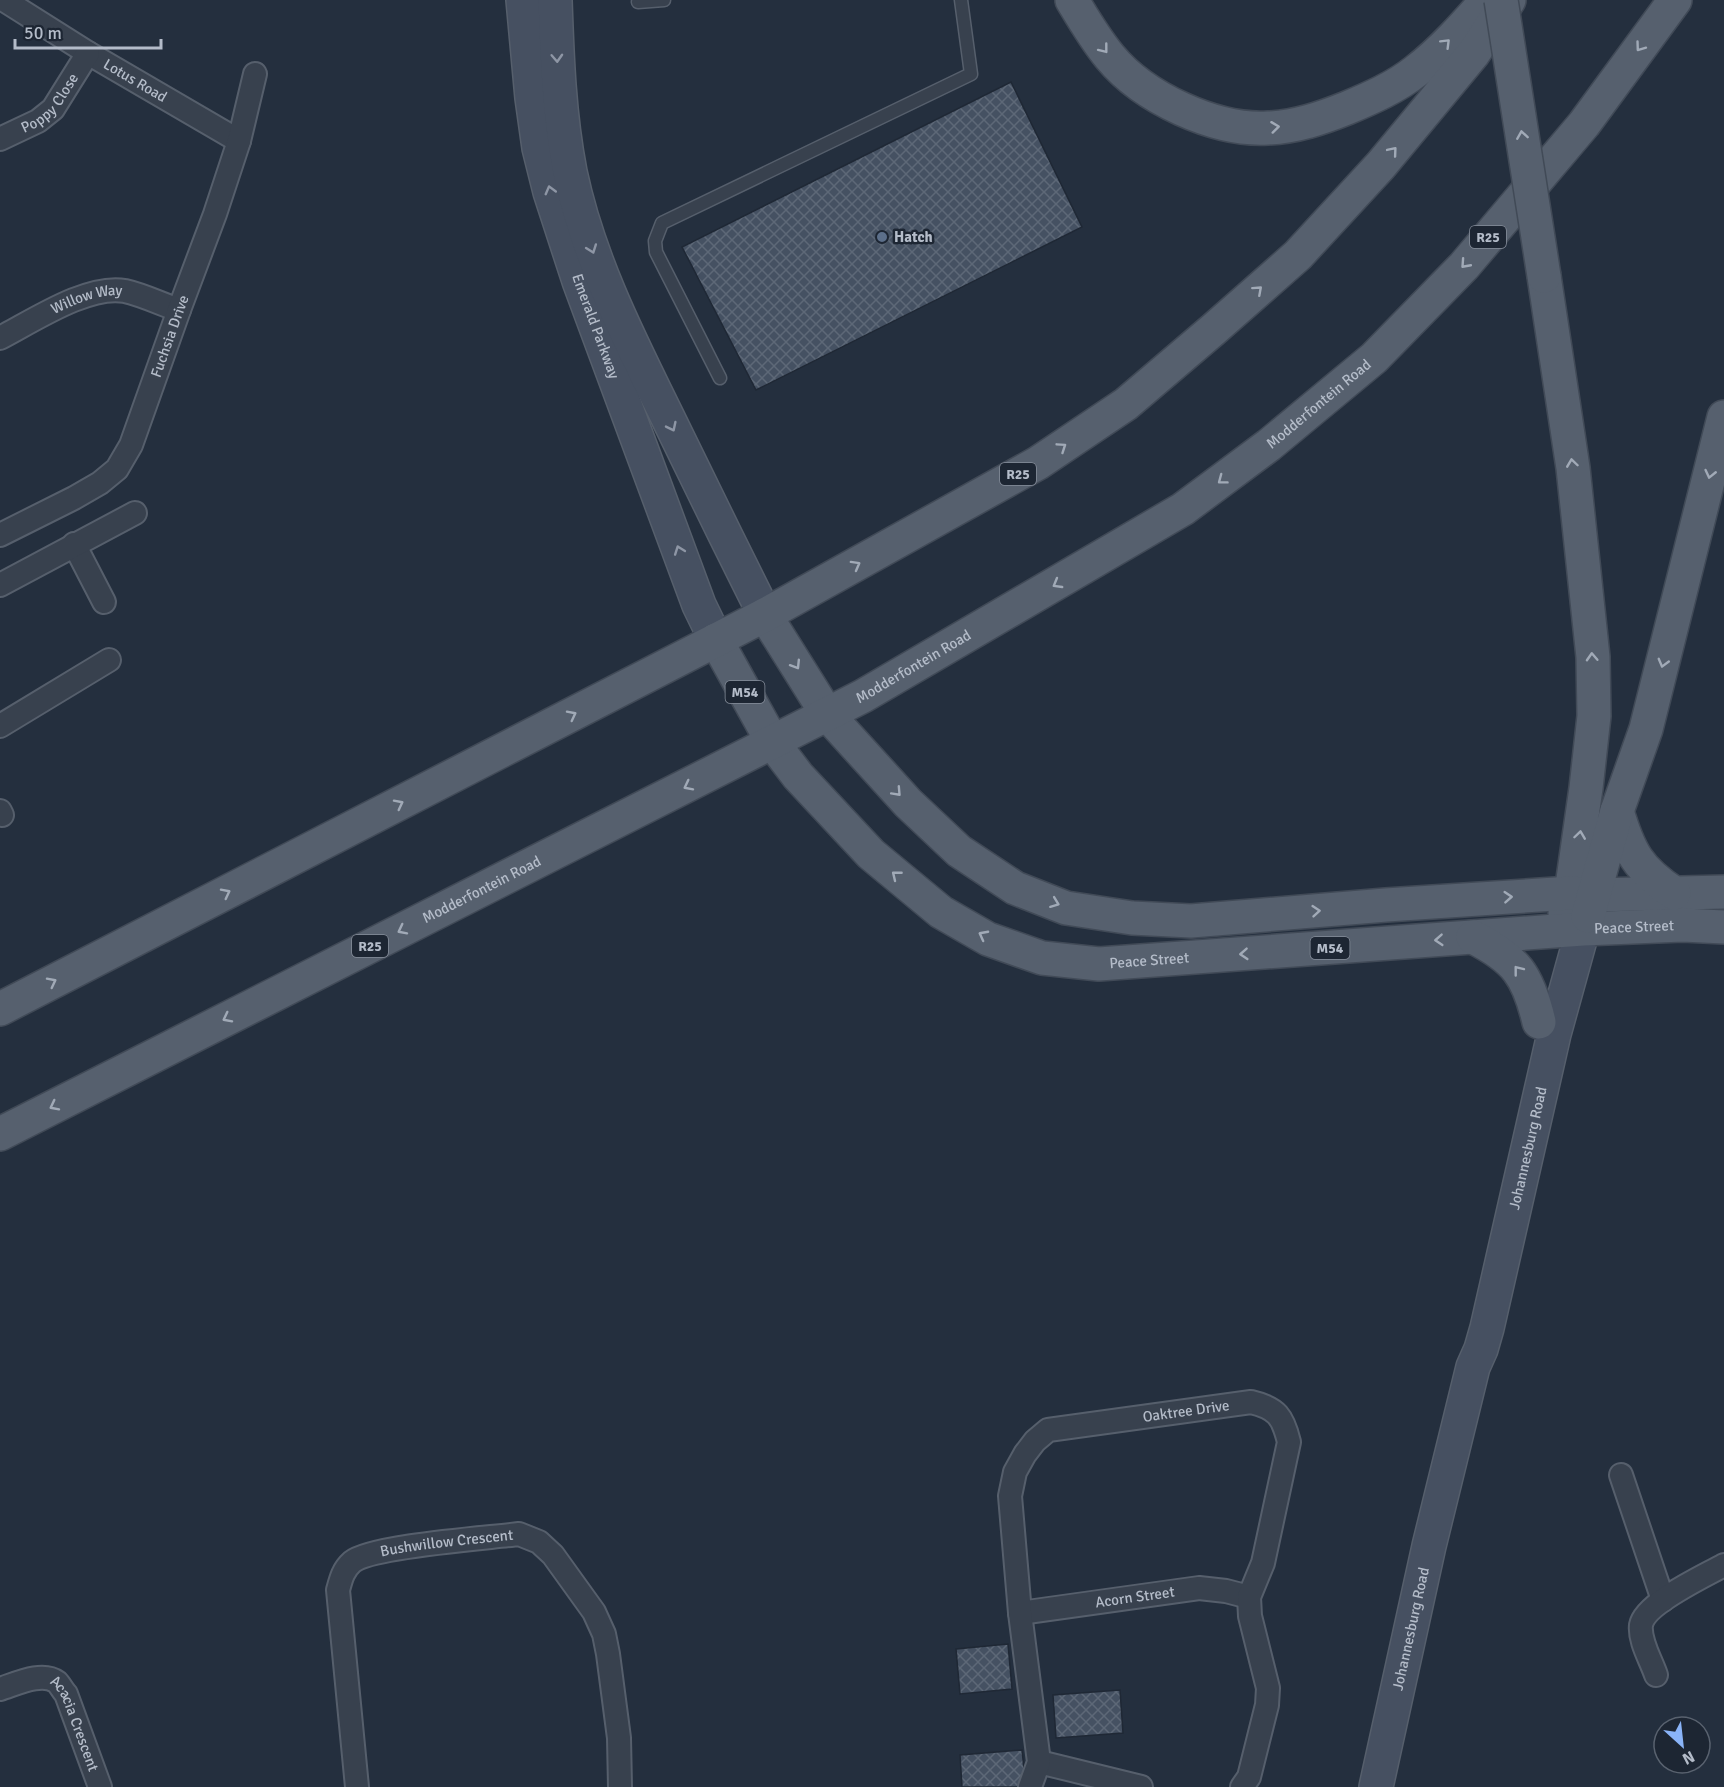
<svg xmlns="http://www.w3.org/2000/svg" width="1724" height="1787" viewBox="0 0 1724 1787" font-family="Signika,sans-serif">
  <defs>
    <pattern id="building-cross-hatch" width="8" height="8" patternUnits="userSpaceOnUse" patternTransform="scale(1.5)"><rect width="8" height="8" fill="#455162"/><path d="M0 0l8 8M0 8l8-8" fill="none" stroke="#5d6877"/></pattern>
  </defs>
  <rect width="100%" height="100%" fill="#242f3e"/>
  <!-- building -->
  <path fill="url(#building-cross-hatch)" stroke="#1f2835" stroke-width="1.5" d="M1011,82l71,145 -326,163 -74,-143z
    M1008,1644l4,45 -52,5 -4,-45z
    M1120,1690l3,43 -67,5 -3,-43z
    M1022,1750l4,37h-64l-2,-32z"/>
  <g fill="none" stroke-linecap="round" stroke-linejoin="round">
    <defs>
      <path id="lane" d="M638,2l26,-2
        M720,378l-64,-126 -1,-11 7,-18 309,-149 -10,-74"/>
      <g id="street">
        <path id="s1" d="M4,0l84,53 151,88"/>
        <path id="s2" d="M0,139l38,-18 15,-12 35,-56"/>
        <path id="s3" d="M0,338c33,-17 88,-54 125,-47 18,4 36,13 54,19"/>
        <path id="s4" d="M0,535l74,-37 26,-15 17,-14 14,-24 48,-135 36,-96 24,-73 16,-67"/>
        <path d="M74,544l30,58"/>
        <path d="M0,585l135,-72"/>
        <path d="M0,726l109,-66"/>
        <path d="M0,811l2,4"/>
        <path d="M1621,1475l42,125"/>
        <path id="s5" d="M1020,1613l179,-25 27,3 23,6"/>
        <path d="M1656,1675c-5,-15 -17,-34 -15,-50 4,-22 64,-49 83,-60"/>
        <path id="s6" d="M0,1689c16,-5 42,-18 57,-7 3,3 6,9 9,12l34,93"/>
        <path d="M1039,1762l102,25"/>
        <path id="s7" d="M357,1787l-19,-197c3,-11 5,-20 14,-28 19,-16 136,-24 167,-28l20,8 14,13 41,57 10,22 4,20 11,84 1,49"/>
        <path id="s8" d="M1030,1787l9,-25 -19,-149 -10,-117 5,-24 10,-18 10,-13 13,-11 203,-28c26,6 32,15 38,40l-26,121 -14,34 1,19 18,72 -1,17 -18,72 -7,10"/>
      </g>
      <g id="secondary">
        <path id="s9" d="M523,0l9,98 7,50 11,44 29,89 120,324 17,35"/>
        <path d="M555,0c2,58 4,115 15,172 18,86 58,165 97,244 32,66 65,133 98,199"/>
        <path id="s10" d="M1376,1787l53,-241 44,-179 8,-18 6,-21 67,-294 29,-105"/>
      </g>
      <g id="primary">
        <path d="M1072,0c12,20 23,39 38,57 34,41 105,74 158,71 28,-1 54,-10 79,-20 24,-10 49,-21 69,-37 26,-20 49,-46 71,-71"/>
        <path d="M1544,276l29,192 20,189 1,59 -8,72 -15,105 -6,20"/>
        <path d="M765,615l62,99 81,89 51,48 56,37 51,20 66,10 59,3 195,-16 185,-12 24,2 129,-3"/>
        <path id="s11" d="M716,640l57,103 25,33 73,78 70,58 47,27 54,19 57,6 484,-35 100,-4 41,2"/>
        <path d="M1617,811c12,41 21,58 57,82"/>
        <path d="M1588,916l29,-105 29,-82 78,-312"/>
        <path d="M1473,937c43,22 55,38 66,85"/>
        <path d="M0,1009l765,-394 273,-152 88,-59 88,-75 84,-74 83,-90 92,-111 36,-54"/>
        <path id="s12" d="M0,1134l863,-438 320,-187 86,-64 105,-87 90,-92 120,-142 91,-124"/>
      </g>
    </defs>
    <!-- lane casing -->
    <use href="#lane" stroke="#565f6c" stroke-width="15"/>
    <!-- street casing -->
    <use href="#street" stroke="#565f6c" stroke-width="26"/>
    <!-- secondary casing -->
    <use href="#secondary" stroke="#565f6c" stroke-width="36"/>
    <!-- primary casing -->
    <use href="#primary" stroke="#414a57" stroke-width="36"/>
    <!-- lane -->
    <use href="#lane" stroke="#38414e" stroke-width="12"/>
    <!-- street -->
    <use href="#street" stroke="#38414e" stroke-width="22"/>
    <!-- secondary -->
    <use href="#secondary" stroke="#465061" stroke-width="33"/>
    <!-- primary -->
    <use href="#primary" stroke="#56606e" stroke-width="33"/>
    <defs>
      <path id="primary-bridge" d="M1501,0l43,276"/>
    </defs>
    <!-- primary-bridge casing -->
    <use href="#primary-bridge" stroke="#414a57" stroke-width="36" stroke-linecap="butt"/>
    <!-- primary-bridge -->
    <use href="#primary-bridge" stroke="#56606e" stroke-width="33"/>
  </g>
  <!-- one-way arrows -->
  <defs><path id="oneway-chevron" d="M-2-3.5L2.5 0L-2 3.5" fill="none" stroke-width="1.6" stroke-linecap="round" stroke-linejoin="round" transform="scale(1.5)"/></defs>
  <g stroke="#a1aab7">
    <use href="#oneway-chevron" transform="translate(1446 43) rotate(-45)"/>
    <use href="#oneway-chevron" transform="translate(1640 47) rotate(126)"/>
    <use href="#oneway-chevron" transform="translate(1104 49) rotate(52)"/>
    <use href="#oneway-chevron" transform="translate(1275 127) rotate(-7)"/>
    <use href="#oneway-chevron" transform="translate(1522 135) rotate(-99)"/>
    <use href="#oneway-chevron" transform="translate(1393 151) rotate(-50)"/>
    <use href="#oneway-chevron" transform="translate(1465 264) rotate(132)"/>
    <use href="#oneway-chevron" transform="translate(1258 290) rotate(-42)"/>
    <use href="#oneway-chevron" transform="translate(1062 447) rotate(-34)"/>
    <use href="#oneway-chevron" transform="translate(1572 463) rotate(-98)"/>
    <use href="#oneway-chevron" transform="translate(1710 474) rotate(103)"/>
    <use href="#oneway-chevron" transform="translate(1222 480) rotate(143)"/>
    <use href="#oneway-chevron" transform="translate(856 565) rotate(-29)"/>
    <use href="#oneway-chevron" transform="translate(1057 584) rotate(150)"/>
    <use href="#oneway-chevron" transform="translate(1592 657) rotate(-93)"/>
    <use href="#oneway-chevron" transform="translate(1663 663) rotate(105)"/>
    <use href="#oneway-chevron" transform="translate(796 665) rotate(58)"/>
    <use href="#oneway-chevron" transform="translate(572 715) rotate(-27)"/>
    <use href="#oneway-chevron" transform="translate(688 786) rotate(153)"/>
    <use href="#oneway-chevron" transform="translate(897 792) rotate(47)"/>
    <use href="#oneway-chevron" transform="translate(399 804) rotate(-27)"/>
    <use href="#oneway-chevron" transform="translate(1580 835) rotate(-82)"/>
    <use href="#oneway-chevron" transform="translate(896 875) rotate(-141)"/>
    <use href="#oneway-chevron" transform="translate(226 893) rotate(-27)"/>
    <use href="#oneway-chevron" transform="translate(1508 897) rotate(-4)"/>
    <use href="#oneway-chevron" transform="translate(1055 903) rotate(21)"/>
    <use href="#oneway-chevron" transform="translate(1316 911) rotate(-5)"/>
    <use href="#oneway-chevron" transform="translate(402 930) rotate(153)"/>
    <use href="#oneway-chevron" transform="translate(983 935) rotate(-152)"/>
    <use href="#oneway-chevron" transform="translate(1439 940) rotate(176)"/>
    <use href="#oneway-chevron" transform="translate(1244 954) rotate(176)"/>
    <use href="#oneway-chevron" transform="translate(1518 970) rotate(-128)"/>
    <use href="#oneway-chevron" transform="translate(52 982) rotate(-27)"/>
    <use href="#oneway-chevron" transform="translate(227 1018) rotate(153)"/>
    <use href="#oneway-chevron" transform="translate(54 1106) rotate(153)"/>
  </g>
  <g stroke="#8e96a5">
    <use href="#oneway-chevron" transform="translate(557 58) rotate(87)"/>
    <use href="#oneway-chevron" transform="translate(550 190) rotate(-105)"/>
    <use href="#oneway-chevron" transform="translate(592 249) rotate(70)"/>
    <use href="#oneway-chevron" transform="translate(672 427) rotate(64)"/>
    <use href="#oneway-chevron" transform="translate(679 550) rotate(-110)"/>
  </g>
  <!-- markers -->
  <circle fill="#5c6f8a" stroke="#1d2633" stroke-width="2" cx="882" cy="237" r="6"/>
  <g text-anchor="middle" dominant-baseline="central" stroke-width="5" stroke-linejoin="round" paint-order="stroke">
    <!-- shield labels -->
    <g fill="#1d2633" stroke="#878f9c" stroke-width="1.5">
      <rect x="1470" y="226" width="36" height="22" rx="4.5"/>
      <rect x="1000" y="463" width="36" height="22" rx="4.5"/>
      <rect x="725.5" y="681" width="39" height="22" rx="4.5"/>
      <rect x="352" y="935" width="36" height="22" rx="4.5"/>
      <rect x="1310.5" y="937" width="39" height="22" rx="4.5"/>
    </g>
    <g font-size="14" font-weight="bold" fill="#b4bcc9">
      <text x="1488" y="237">R25</text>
      <text x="1018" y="474">R25</text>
      <text x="745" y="692">M54</text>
      <text x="370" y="946">R25</text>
      <text x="1330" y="948">M54</text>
    </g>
    <!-- street labels -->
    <g font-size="15" fill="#b4bcc9" stroke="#1d2633">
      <text stroke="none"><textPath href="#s1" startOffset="154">Lotus Road</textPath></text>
      <text stroke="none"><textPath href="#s2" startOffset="63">Poppy Close</textPath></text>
      <text stroke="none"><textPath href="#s3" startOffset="96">Willow Way</textPath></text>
      <text stroke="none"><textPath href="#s9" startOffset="336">Emerald Parkway</textPath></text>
      <text stroke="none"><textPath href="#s4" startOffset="278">Fuchsia Drive</textPath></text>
      <text stroke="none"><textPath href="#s12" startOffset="1510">Modderfontein Road</textPath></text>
      <text stroke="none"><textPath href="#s12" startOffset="1026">Modderfontein Road</textPath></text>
      <text stroke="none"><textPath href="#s12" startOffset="540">Modderfontein Road</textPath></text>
      <text stroke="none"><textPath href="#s11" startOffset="1062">Peace Street</textPath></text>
      <text stroke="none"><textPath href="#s11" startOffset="576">Peace Street</textPath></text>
      <text stroke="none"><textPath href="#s10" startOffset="657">Johannesburg Road</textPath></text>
      <text stroke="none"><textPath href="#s8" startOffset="512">Oaktree Drive</textPath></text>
      <text stroke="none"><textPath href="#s7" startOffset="327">Bushwillow Crescent</textPath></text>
      <text stroke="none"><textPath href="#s5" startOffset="116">Acorn Street</textPath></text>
      <text stroke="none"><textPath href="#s10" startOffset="162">Johannesburg Road</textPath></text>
      <text stroke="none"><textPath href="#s6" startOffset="105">Acacia Crescent</textPath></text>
    </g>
    <!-- poi labels -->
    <g font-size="15" font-weight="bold" fill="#b4bcc9" stroke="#1d2633" text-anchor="start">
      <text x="894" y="237">Hatch</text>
    </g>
  </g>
  <!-- north arrow -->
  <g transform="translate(1682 1745) rotate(153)"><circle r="28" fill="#1d2633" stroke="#59626f" stroke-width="1.5"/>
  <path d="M0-4.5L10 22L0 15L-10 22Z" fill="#8ab4f8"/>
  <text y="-9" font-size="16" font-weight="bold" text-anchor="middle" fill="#b4bcc9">N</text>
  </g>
  <!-- scale -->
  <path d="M15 39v9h146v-9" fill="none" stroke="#b4bcc9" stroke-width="3"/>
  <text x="24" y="39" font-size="18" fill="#b4bcc9" stroke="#1d2633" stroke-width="4.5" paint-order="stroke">50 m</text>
</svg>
